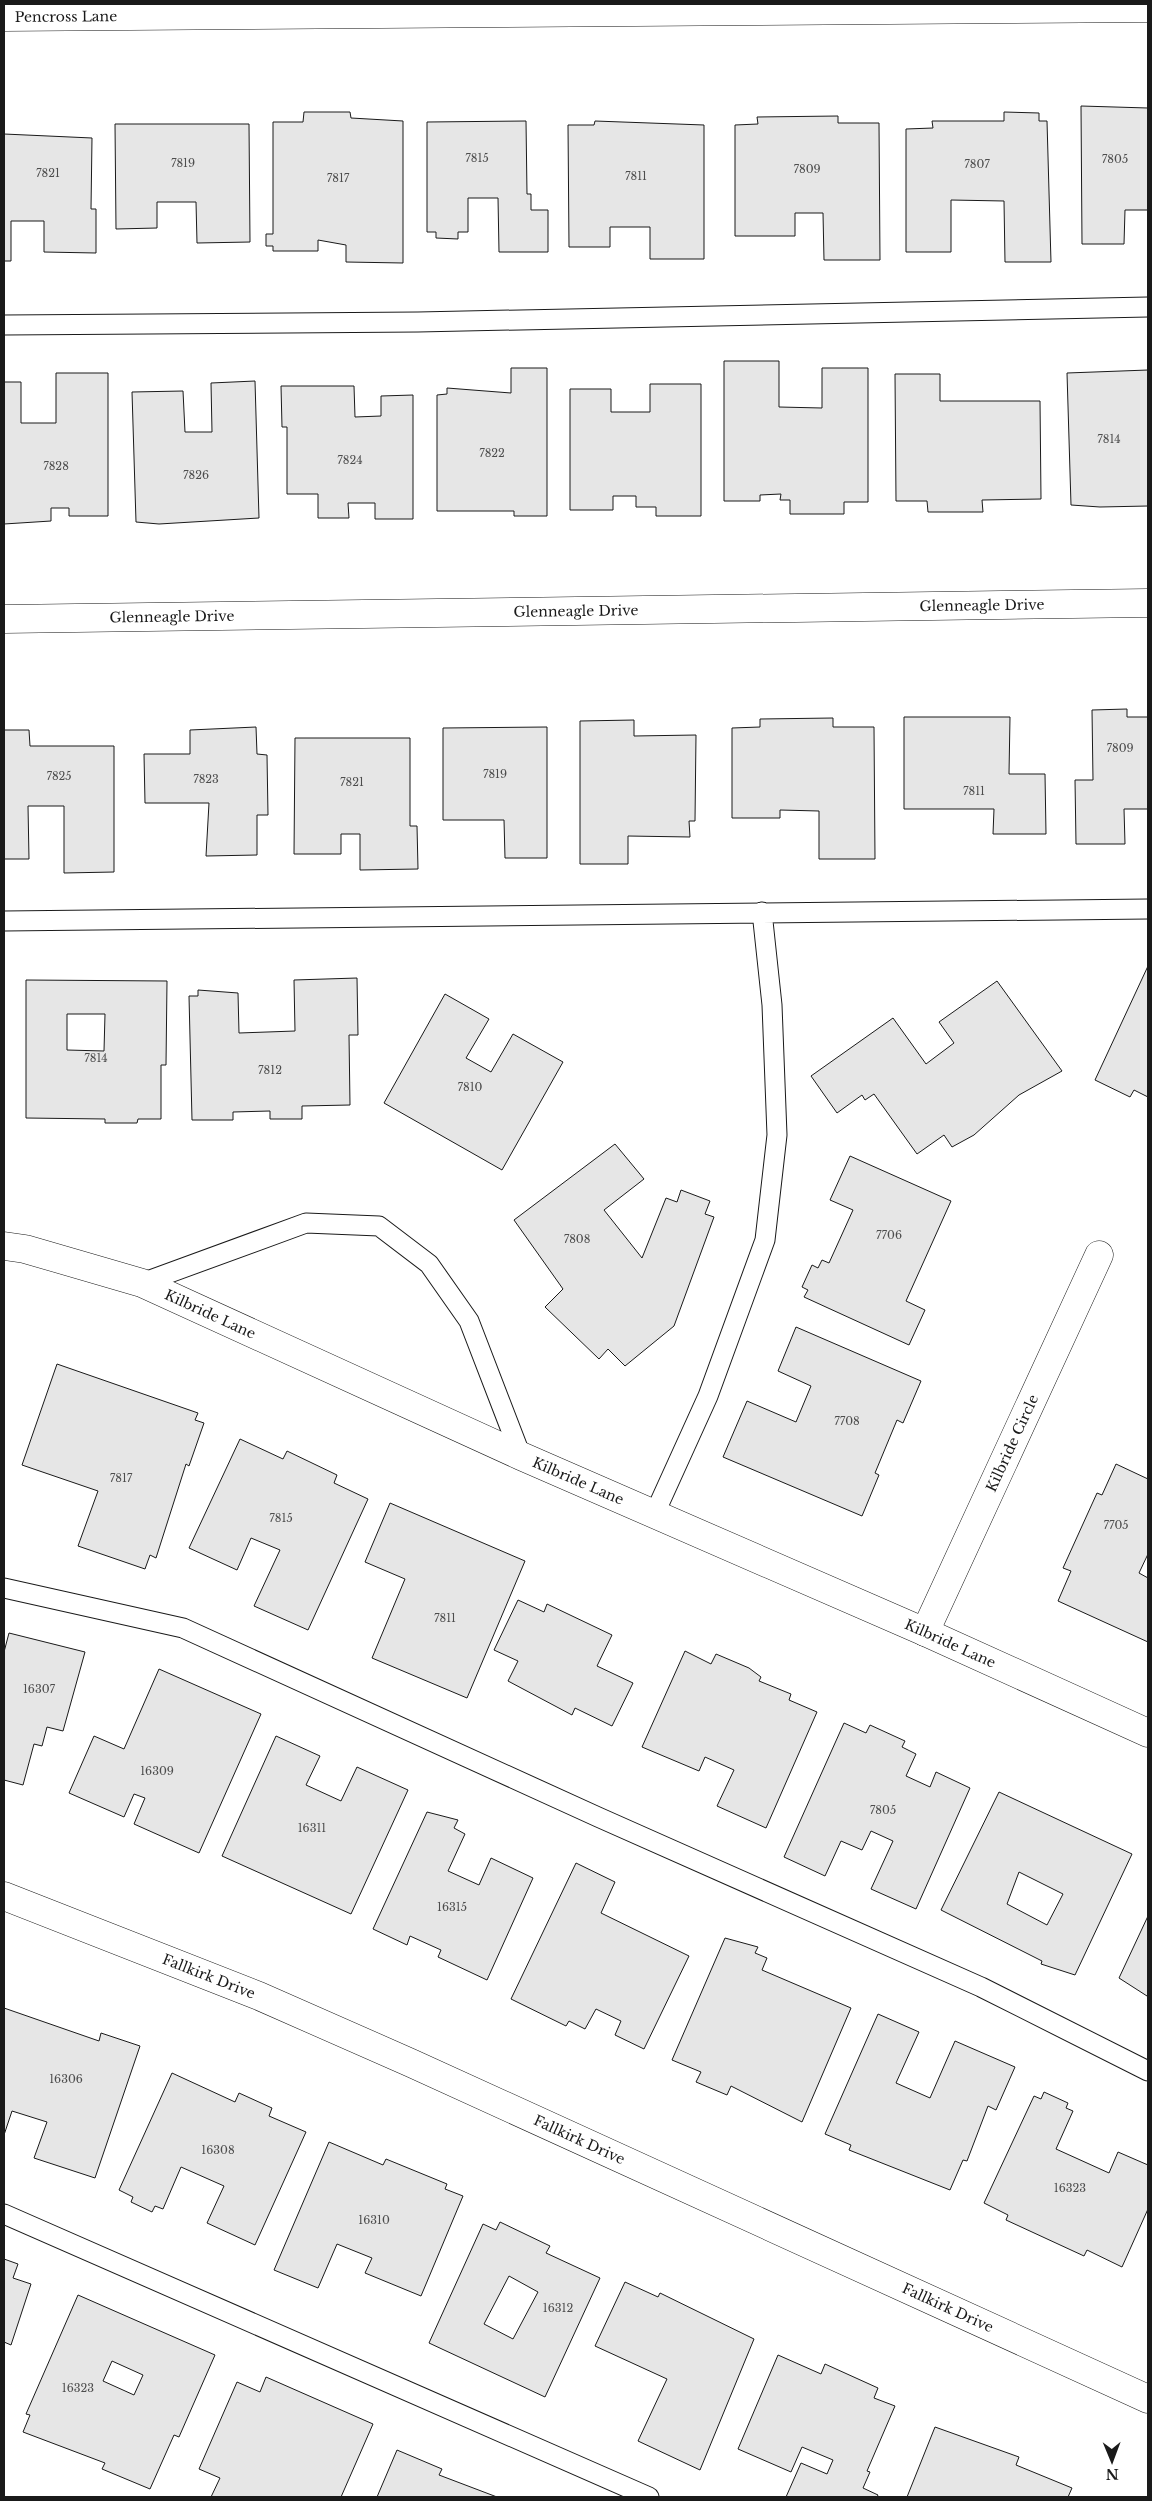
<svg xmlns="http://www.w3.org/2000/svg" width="1152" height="2501" viewBox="0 0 1152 2501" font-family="'Libre Baskerville',serif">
  <rect width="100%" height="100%" fill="#fff"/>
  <!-- building -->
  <path fill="#e6e6e6" stroke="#1a1a1a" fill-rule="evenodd" d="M1081,106l67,2v102h-23l-1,34h-42z
    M304,112h46l1,6 52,3v142l-57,-1v-17l-28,-5v11h-45v-5h-7v-12h7v-112h30z
    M1004,112l35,1v8h8l4,141h-46l-1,-61 -53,-1v52h-45v-123l27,-1 -1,-7h72z
    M838,116v7h41l1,137h-56l-1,-47h-28v23h-60v-111l23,-1 -1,-7z
    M526,121l1,73h4v16h17v42h-49l-1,-54h-30v34h-10v7l-22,-1v-6h-9v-110z
    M595,121l109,4v134h-54v-32h-40v20h-41l-1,-122h26z
    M115,124h134l1,118 -53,1 -1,-41h-39v26l-41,1z
    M4,134l88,4 -1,71h5v44l-52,-1v-31h-33v40h-7z
    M724,361h55v46l43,1v-40h46v134h-24v12h-54v-14h-10l1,-6 -21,1v6h-36z
    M511,368h36v148h-33v-5h-77v-116l10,-1v-6l64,5z
    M1148,370v136l-48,1 -29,-2 -4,-132z
    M56,373h52v143h-39v-8h-18v13l-47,3v-142h17v41h35z
    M895,374h45v27h100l1,98 -59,1 1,12h-55l-1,-11h-31z
    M255,381l4,137 -100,6 -23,-2 -4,-130 51,-1 2,41h27l-1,-49z
    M650,384h51v132h-45v-9h-20v-11h-23v14h-43v-121h41v23h39z
    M281,386h73l1,31 26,-1v-20l32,-1v124h-38v-16h-27l1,15h-31v-24h-31v-67h-5z
    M1127,709v8h21v92h-24l1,35h-49l-1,-64h18l-1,-70z
    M904,717h106l-1,57h36l1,60h-53l1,-25h-90z
    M833,718v9h41l1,132h-56v-48l-39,-1v8h-48v-90l28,-1v-8z
    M634,720v16l62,-1 -1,86h-6l1,16 -62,-1v28h-48v-143z
    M256,727l1,27 10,1 1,60h-11v40l-51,1 3,-53h-64l-1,-49h46v-24z
    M547,727v131h-42l-1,-38h-61v-92z
    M4,730h25l1,16h84v126l-50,1v-67h-36l1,53h-25z
    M295,738h115v88h7l1,43 -58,1v-36h-19v20h-47z
    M1148,966v131l-14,-7 -4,7 -35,-17z
    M357,978l1,57h-9l1,70 -48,1v13h-32v-8l-37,1v8h-41l-3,-124h9v-6l40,3 1,40 56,-2 -1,-51z
    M26,980l141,1 -1,84h-5v54h-23l-1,4h-32v-4l-79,-1zM67,1014h38l-1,37 -37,-1z
    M997,981l65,90 -43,24 -45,40 -22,12 -8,-12 -27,19 -43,-60 -9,6 -3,-5 -25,18 -26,-37 82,-58 33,46 28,-21 -15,-21z
    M445,994l44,25 -23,39 25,14 22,-38 50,28 -61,108 -118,-67z
    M615,1144l29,35 -40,31 38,48 24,-60 11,4 4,-12 29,11 -5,13 9,3 -40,109 -49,40 -17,-17 -9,10 -54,-52 18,-18 -49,-69z
    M850,1156l101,45 -45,100 19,9 -16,35 -105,-48 4,-7 -6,-3 10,-22 6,3 4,-8 7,3 24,-53 -23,-10z
    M796,1327l125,54 -18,42 -6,-3 -22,53 4,2 -17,41 -139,-59 24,-56 49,21 15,-36 -33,-15z
    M57,1364l141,49 -3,7 9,3 -15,43 -3,-2 -30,94 -6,-3 -5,14 -67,-23 20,-55 -76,-26z
    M240,1439l43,20 4,-8 50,24 -3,8 34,16 -60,131 -54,-24 26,-56 -29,-12 -14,32 -48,-22z
    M1116,1464l32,15v75l-9,19 9,5v64l-90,-41 13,-30 -8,-3 34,-75 5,2z
    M390,1503l135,58 -58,137 -95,-40 33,-79 -40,-17z
    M518,1600l26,12 3,-8 65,31 -15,31 36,17 -21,43 -37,-18 -3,7 -64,-34 10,-20 -24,-11z
    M9,1633l76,19 -22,79 -16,-4 -5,19 -8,-2 -11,41 -19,-5v-128z
    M685,1651l26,13 5,-10 33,14 12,9 -2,4 32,13 -2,6 28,12 -51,116 -49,-22 17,-36 -29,-13 -6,14 -57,-24z
    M159,1669l102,45 -62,139 -65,-29 11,-26 -11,-4 -10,23 -55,-24 25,-57 30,13z
    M844,1723l22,10 4,-8 35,16 -3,6 14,7 -10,22 24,11 6,-15 34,16 -54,121 -45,-20 22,-48 -22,-10 -9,19 -21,-9 -16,35 -41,-19z
    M276,1736l44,20 -14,29 35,16 16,-34 51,23 -57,124 -129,-58z
    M999,1792l133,62 -57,121 -34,-11 1,-3 -101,-51zM1019,1872l44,22 -16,31 -40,-21z
    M427,1812l31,8 -4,8 11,6 -17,37 31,14 12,-27 42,20 -46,102 -49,-23 3,-7 -31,-14 -3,9 -34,-16z
    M576,1863l39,19 -14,31 88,43 -45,93 -29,-14 6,-14 -25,-12 -11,20 -16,-8 -3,5 -55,-27z
    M1148,1916v78l-1,2 -28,-18z
    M725,1938l33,9 -3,6 12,5 -5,12 89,38 -49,114 -71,-36 -4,9 -31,-13 5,-10 -29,-12z
    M4,2008l95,33 2,-8 39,13 -45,132 -61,-20 13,-36 -35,-11 -8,24z
    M878,2014l41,18 -23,51 34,15 25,-57 60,26 -19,43 -8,-4 -21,55 -4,-1 -13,30 -101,-40 2,-5 -26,-11z
    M172,2073l63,29 4,-9 33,15 -3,8 37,16 -51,113 -48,-22 17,-37 -43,-19 -18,42 -8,-3 -3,6 -21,-10 2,-5 -14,-7z
    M1044,2092l24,11 -2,5 7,3 -17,38 53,24 9,-21 30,13v44l-26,58 -35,-17 -3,6 -78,-36 2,-5 -24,-12 50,-107 7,3z
    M329,2142l54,23 3,-6 61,25 -2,5 18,7 -42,100 -56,-23 7,-15 -35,-14 -19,44 -44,-18z
    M500,2222l50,24 -4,7 54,25 -55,119 -116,-54 54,-119 13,6zM509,2276l29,16 -25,47 -29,-15z
    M4,2259l14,5 -5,14 18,6 -20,61 -7,-3z
    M625,2282l33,15 2,-4 94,46 -54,131 -62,-29 29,-62 -72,-33z
    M78,2295l137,60 -36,82 -5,-2 -24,54 -48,-20 3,-6 -82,-31 7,-17 -4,-1zM112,2361l31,14 -9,20 -31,-14z
    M778,2355l43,19 4,-10 53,24 -4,10 21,8 -28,65 3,1 -7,16 15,7 -1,2h-91l15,-34 26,11 6,-14 -31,-13 -11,25 -53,-23z
    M266,2377l107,47 -32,73h-130l9,-19 -21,-9 38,-87 23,10z
    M935,2427l84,30 -3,8 56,23 -4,9h-161z
    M397,2450l45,19 -3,6 58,22h-120z"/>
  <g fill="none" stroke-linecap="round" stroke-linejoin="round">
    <defs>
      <path id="lane" d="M4,325l414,-3 730,-15
        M4,921l1144,-12
        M142,1283l164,-60 73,3 50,38 40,57 52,135
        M654,1515l54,-119 57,-156 12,-105 -5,-130 -10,-93
        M4,1588l179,40 415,189 383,170 167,84
        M4,2214l645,283"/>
      <g id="street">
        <path id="s1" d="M4,17l1144,-9"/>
        <path id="s2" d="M4,619l1144,-16"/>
        <path id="s3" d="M4,1246l21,3 117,34 379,173 404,176 223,101"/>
        <path id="s4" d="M925,1632l174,-377"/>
        <path id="s5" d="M4,1896l255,100 152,67 737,336"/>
      </g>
    </defs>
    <!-- lane casing -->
    <use href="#lane" stroke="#1a1a1a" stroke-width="21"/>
    <!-- street casing -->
    <use href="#street" stroke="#1a1a1a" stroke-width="29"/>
    <!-- lane -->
    <use href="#lane" stroke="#fff" stroke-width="19"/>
    <!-- street -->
    <use href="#street" stroke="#fff" stroke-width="28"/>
  </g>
  <g text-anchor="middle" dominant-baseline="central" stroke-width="4" stroke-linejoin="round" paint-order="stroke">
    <!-- number labels -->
    <g font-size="11" fill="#4d4d4d">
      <text x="477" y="158">7815</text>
      <text x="1115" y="159">7805</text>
      <text x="183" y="163">7819</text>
      <text x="977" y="164">7807</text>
      <text x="807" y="169">7809</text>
      <text x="48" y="173">7821</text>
      <text x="636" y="176">7811</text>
      <text x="338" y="178">7817</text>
      <text x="1109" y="439">7814</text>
      <text x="492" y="453">7822</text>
      <text x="350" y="460">7824</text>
      <text x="56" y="466">7828</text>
      <text x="196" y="475">7826</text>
      <text x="1120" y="748">7809</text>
      <text x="495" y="774">7819</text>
      <text x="59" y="776">7825</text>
      <text x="206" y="779">7823</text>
      <text x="352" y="782">7821</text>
      <text x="974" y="791">7811</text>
      <text x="96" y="1058">7814</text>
      <text x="270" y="1070">7812</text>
      <text x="470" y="1087">7810</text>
      <text x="889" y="1235">7706</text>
      <text x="577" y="1239">7808</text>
      <text x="847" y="1421">7708</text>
      <text x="121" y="1478">7817</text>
      <text x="281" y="1518">7815</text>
      <text x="1116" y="1525">7705</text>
      <text x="445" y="1618">7811</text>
      <text x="39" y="1689">16307</text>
      <text x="157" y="1771">16309</text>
      <text x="883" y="1810">7805</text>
      <text x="312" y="1828">16311</text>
      <text x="452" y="1907">16315</text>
      <text x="66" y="2079">16306</text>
      <text x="218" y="2150">16308</text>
      <text x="1070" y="2188">16323</text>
      <text x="374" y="2220">16310</text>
      <text x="558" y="2308">16312</text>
      <text x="78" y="2388">16323</text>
    </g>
    <!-- street labels -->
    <g font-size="14" fill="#1a1a1a" stroke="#fff">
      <text stroke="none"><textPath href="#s1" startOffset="62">Pencross Lane</textPath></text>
      <text stroke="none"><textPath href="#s2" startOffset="978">Glenneagle Drive</textPath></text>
      <text stroke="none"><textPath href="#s2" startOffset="572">Glenneagle Drive</textPath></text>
      <text stroke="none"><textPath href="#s2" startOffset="168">Glenneagle Drive</textPath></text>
      <text stroke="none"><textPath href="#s3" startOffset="218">Kilbride Lane</textPath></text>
      <text stroke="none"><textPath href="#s4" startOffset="208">Kilbride Circle</textPath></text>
      <text stroke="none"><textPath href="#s3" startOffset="622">Kilbride Lane</textPath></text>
      <text stroke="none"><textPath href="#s3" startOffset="1028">Kilbride Lane</textPath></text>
      <text stroke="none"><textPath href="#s5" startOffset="220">Fallkirk Drive</textPath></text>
      <text stroke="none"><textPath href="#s5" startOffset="625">Fallkirk Drive</textPath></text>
      <text stroke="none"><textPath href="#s5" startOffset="1030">Fallkirk Drive</textPath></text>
    </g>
  </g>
  <!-- border -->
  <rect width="1152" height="2501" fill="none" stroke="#1a1a1a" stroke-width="10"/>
  <!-- north arrow -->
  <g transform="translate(1112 2461) rotate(179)" stroke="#ffffff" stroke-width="4" paint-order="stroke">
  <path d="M0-4L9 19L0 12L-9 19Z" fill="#1a1a1a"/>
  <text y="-8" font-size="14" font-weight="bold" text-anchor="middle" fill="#1a1a1a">N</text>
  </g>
</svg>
